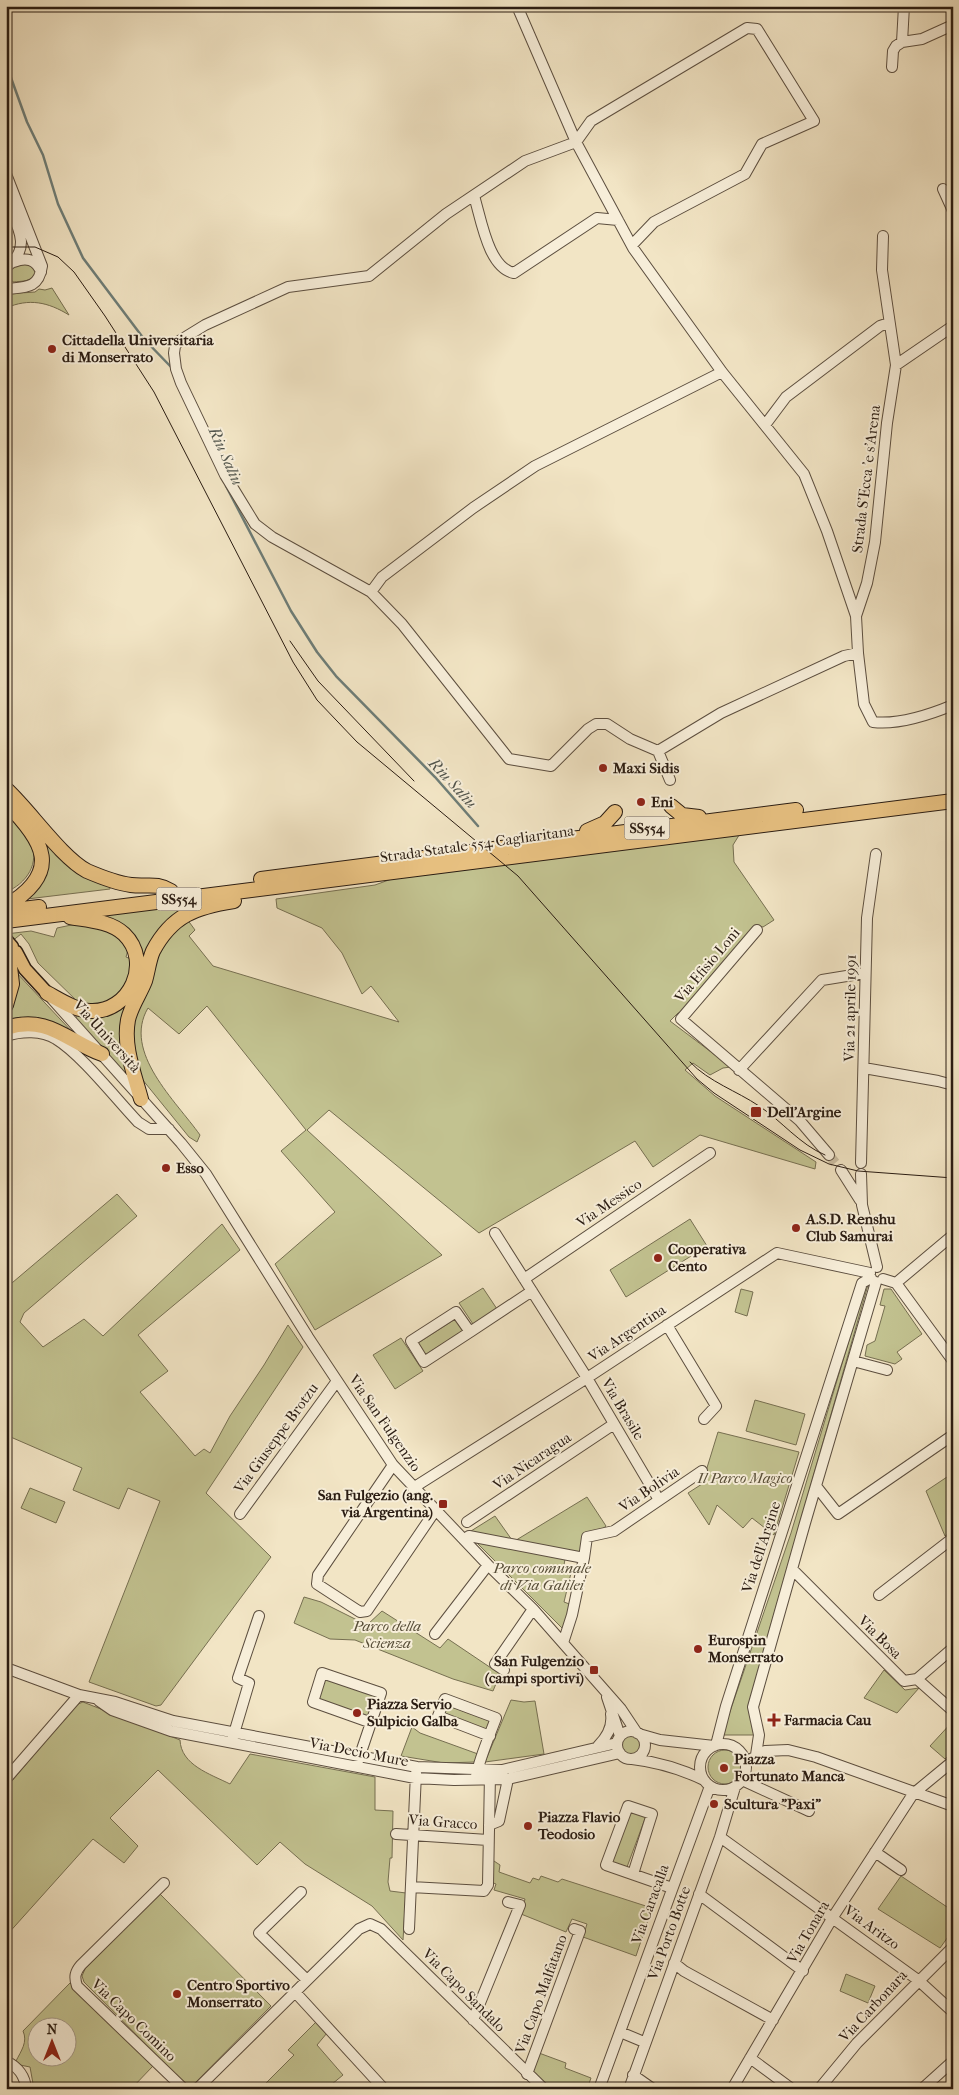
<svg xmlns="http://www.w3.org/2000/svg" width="959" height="2095" viewBox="0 0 959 2095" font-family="'IM FELL French Canon',serif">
  <rect width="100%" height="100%" fill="#f2e5c5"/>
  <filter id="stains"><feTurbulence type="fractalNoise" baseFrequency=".004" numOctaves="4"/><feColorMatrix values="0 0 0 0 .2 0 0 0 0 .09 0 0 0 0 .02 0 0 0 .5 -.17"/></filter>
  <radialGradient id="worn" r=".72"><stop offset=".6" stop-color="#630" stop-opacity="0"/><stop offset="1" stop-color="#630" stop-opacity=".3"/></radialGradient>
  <!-- green -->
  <path fill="#c2c290" stroke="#766f51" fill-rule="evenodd" d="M20,262l9,1 7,9c-3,10 -14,9 -23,10l-3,-4 1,-10z
    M52,288l17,27c-21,-13 -40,-17 -63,-7v-14l29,-2 4,-3 6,1z
    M6,814c8,8 20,18 24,27 11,22 -4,43 -24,51z
    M741,832l-8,13 1,17 40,58 -11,7 -8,-2 -74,88h-3l-8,8 61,46 -8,1 -13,7 -17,-12 -8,7 30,26 101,66 -1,7 -115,-34 -47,32 -18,-26 -156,92 -150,-123 -22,20 135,125 -127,75 -40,-66 60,-52 -54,-61 25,-21 -99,-124 -28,28 -31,-26c-26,44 28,93 52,127l-3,7 -8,-5 -47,-58 -6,-13 -5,-37 28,-80 28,-30 8,11 -6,6 24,30 186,56 -28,-36 -9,8 -20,-41 -20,-25 -45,-20 -1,-9 99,-14 22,-8z
    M45,839l65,47v3l-83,10 19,-42z
    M191,904l3,1 -52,62c-11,-28 -11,-45 -45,-52z
    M76,924l33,3 19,23 -2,7 5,2 1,8 -7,22 -20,15 -24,1 -43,-42 -9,-19 -8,-10 -15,12v-12l25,-3 23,6 3,-9z
    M15,971l61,65 -70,-14v-7l5,-9z
    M130,999l-2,72 -3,2 -49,-55 2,-4z
    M117,1194l20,22 -113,97 -4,9 23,25 41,-28 19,17 119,-112 18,26 -102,85 30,36 -28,21 55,64 9,-7 6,4 20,-37 34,-51 24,-40 15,22 -97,146 65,64 -110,148 -5,1 -67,-24 71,-181 -32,-13 -9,21 -46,-19 9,-22 -76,-33v-147z
    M690,1219l17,27 -81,51 -16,-27z
    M866,1284l2,1 -102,357 -17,66 5,27h-32l69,-202z
    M483,1288l14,21 -24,15 -14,-21z
    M741,1289l12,3 -6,24 -12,-4z
    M884,1289h7l31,45 -25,18 5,7 -7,5 -30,-8 2,-11 8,-4 10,-35 -5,-1z
    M457,1318l7,12 -39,25 -7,-12z
    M401,1338l22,33 -28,18 -22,-34z
    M755,1400l50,14 -9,31 -50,-14z
    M718,1432l81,20 -25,83 -22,-17 -9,10 -26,-23 -8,20 -21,-32 14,-9z
    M953,1473v57l-8,6 -19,-45z
    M30,1488l35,14 -9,21 -35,-15z
    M587,1497l19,29 -21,17 -1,11 -71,-12z
    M495,1516l17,24 -39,-7 -2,-2z
    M474,1540l91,19 -2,12 8,2 -7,29 8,3 -7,26z
    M304,1597l17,5 46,23 15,-14 58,37 8,-9 52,35 -7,17 -40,-12 -98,-39 -25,-1 -36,-16z
    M884,1670l21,20 14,-2 -22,25 -33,-15z
    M325,1678l51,18 -8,21 -50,-18z
    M511,1700l13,2 11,-1 9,53 -59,8z
    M83,1702l97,38c1,25 30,34 50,44l20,-30 125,23v33l18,1 -1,47h-2l-2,24 2,9 16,2 -3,47 -31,-34 -67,-42 -25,-22 -23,23 -99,-95 -48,48 28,28 -14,17 -31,-24 -87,97v-148l70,-83z
    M447,1705l43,16 -4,9 -43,-16z
    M953,1721v30l-8,8 -15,-13z
    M412,1727l8,6 58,21 -3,8 -31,1 -43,-7z
    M622 1745a10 10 0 1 1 20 0a10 10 0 1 1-20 0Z
    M708 1767a17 17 0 1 1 34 0a17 17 0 1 1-34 0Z
    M629,1810l17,6 -19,51 -17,-5z
    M491,1859l9,6 -1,7 31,11 3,-5 6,2 2,-4 17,6 4,-3 90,29 -16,48 -53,-19 4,-13 -15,-5 -6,13 -45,-18 4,-15 -31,-9 2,-6 -5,-2z
    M901,1876l52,35v19l-13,18 -62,-39z
    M160,1894l111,112 -76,77 -6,2 -5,-2 -100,-101 -2,-6 3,-7z
    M846,1974l29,12 -7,17 -28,-12z
    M70,1983l83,83 -22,23h-97l-4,-22 -10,-2 -4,-4c5,-10 12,-19 7,-30zM38,2028h30v30h-30z
    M316,2022l11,11 -10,12 26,30 -17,14h-66l34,-34 -6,-5z
    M539,2053l27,10 -1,5 26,10 -4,11h-36l-18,-18z"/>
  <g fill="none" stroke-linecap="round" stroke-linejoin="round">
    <!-- stream -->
    <path stroke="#6e7d77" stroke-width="2.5" d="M6,64l21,58 16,33 15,49 25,54 61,81 28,29
      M226,486l65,125 26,41 19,24 99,101 43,49"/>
    <!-- minor-tunnel -->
    <path stroke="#cabda1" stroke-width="10" stroke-dasharray="10 5" stroke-linecap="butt" d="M829,1155l12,15"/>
    <defs>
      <path id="minor" d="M517,6l59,136 57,106 89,124 82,102 23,57 29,85
        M902,42l2,-36
        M892,67l1,-16 3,-5 6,-4 20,-3 31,-14
        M6,174l36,92c-3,23 -17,21 -36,23
        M943,189l10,22
        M474,196c7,22 14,72 40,77l83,-55 21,2
        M6,200c10,24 28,48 0,67
        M883,236l-1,34 14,95 -9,58 -12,119 -8,41 -11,33 2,37 6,51 9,18c25,3 56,-7 80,-17
        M632,245l22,-23 91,-48 17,-30 52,-23 -57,-92 -10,-1 -156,93 -15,21 -51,19 -79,53 -77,62 -81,11 -83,38 -26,16 -4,5 -1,7 2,16 5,14 44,92 30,49 17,13 99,55 31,32 107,135 42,7 37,-37 8,-5h11l23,15 28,12 12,29
        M14,262c12,-5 22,-3 27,10
        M896,365l57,-39
        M765,425l21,-28 94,-71 9,-3
        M371,592l11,-15 91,-69 62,-42 187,-94
        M658,751l63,-38 123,-57 14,-3
        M757,930l-76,89 119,102 29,34
        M52,999l129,144 25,31 102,163 85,128 95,100 45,44 88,100 16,24
        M6,1036c15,-5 36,-6 50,3 25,15 61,61 82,83l11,7h20
        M864,1068l74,13 15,4
        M739,1070l83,-90 43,-7
        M861,1163l6,-245 9,-64
        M841,1170l19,30
        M861,1174l1,31 15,62
        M495,1233l92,145 72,122
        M524,1279l186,-126
        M883,1279l13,4 57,78
        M896,1283l57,-48
        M456,1312l14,20 -46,30 -13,-21z
        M667,1325l49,81 -12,13
        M470,1332l62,-41
        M853,1361l34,9
        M393,1465l-75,110 -1,9 43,28 7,-1 68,-100
        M816,1486l22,28 115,-79
        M413,1488l174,-110 190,-125 93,20
        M240,1514l97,-133
        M467,1522l147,-98
        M464,1540l5,-4 115,22 -12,57 -9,28
        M584,1558l3,-21 27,-6 88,-60
        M792,1569l112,112 13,-2 36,-31
        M879,1595l74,-57
        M435,1634l53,-69
        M6,1668l73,27 36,7 58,19 244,46 85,3 115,-27
        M504,1670l-9,-6 38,-55
        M917,1679l36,32
        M607,1697l13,39
        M99,1701l13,9 59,21 244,47 39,2 54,-1 112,-26
        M617 1745a14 14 0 1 1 28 0a14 14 0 1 1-28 0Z
        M639,1734l21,6 54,6
        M233,1737l16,-54 -11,-5 21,-62
        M700 1767a23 23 0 1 1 46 0a23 23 0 1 1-46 0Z
        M716,1745l10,-39 136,-423 9,-5
        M598,1746c9,-9 15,-19 13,-32
        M756,1755l3,-20 -6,-28 52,-184 71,-241
        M632,1759c26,3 49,10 72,21
        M746,1762l19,-11 23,-1 28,7 137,49
        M357,1764l24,-71 -59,-20 -9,29 59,21
        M476,1776c4,-19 13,-39 20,-58l-51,-19 -7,17 52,20
        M6,1779l73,-84
        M742,1780l67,31
        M489,1825l10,-4 9,-42
        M396,1834l92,6
        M720,1837l198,143 35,32
        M875,1852l26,18
        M633,1874l19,-60 -24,-8 -22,59 66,23
        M164,1883l-83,82c-6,7 -7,12 -4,21l107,103
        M411,1887l73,4 4,-6 2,-111
        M301,1892l-42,41 48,47
        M699,1894l104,77
        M409,1929l7,-156
        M674,1963l10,8 89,49
        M295,1992l89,97
        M473,2020l47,-115 -12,-3
        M620,2032l24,10
        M750,2058l42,31
        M6,2061c12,6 19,14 20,28
        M527,2074l53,-143 -6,-2
        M633,2075l20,14
        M197,2089l162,-160 11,-5 11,5 163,160
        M599,2089l111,-303
        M629,2089l91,-252 15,-50
        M732,2089l101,-172 80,-123 40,-33
        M819,2089l38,-46 96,-96
        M922,2089l31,-28"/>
      <path id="major" d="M6,940l6,7
        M16,952l9,17 22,24"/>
      <path id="highway" d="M6,789c24,22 55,68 81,82 14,6 29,12 44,14 17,2 25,-3 40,6
        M6,803c38,38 57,69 0,103
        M671,806l11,9 17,2
        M587,831l18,-8 10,-11
        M261,879l535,-69
        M6,911l33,-4
        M6,921l947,-120
        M47,993c13,7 28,17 43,18 40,2 63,-49 34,-77 -14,-13 -37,-14 -54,-17
        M6,1005l6,-21 -3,-26
        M6,1028c42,-14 62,14 96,26
        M141,1099c-7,-26 -18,-53 -13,-79 3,-14 12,-26 17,-39 3,-10 4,-21 8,-30 19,-36 43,-44 81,-50"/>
    </defs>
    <!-- minor casing -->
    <use href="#minor" stroke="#5c4e3f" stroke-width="12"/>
    <!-- major casing -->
    <use href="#major" stroke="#2a1c12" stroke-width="15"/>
    <!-- highway casing -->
    <use href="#highway" stroke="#2a1c12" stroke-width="16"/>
    <!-- minor -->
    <use href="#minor" stroke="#f7eed9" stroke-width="10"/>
    <!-- major -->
    <use href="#major" stroke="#e9c282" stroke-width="12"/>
    <!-- highway -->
    <use href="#highway" stroke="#e9c282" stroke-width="14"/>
    <!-- tram -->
    <path stroke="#2a1c12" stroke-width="1" d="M6,247h29l23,10 16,15 31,44 49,76 139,270 24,38 40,42 161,134 179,203 17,14 86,57 29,14 29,7 95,7
      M290,641l28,40 96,100
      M690,1062c19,20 47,29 69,44 23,15 40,38 66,49"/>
  </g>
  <!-- markers -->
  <g fill="#8f2418" stroke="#f7eed9" stroke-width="2">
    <circle cx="52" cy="349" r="5"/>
    <circle cx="603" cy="768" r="5"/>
    <circle cx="641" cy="802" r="5"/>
    <rect x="750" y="1106" width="12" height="12" rx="2.5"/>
    <circle cx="166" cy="1168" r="5"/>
    <circle cx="796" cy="1228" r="5"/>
    <circle cx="658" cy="1258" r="5"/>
    <rect x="438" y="1499" width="10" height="10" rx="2.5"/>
    <circle cx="698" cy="1649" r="5"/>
    <rect x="589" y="1665" width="10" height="10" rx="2.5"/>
    <circle cx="357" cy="1713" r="5"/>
    <path d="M771.5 1712.5h5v5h5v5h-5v5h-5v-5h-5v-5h5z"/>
    <circle cx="724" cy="1768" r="5"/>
    <circle cx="714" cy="1804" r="5"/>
    <circle cx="528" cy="1826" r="5"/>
    <circle cx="177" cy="1994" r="5"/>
  </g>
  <g text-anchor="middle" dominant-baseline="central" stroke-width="4" stroke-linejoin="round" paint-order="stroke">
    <!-- shield labels -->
    <g fill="#f7eed9" stroke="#685b4e" stroke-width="1">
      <rect x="624.5" y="816.5" width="45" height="23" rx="4"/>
      <rect x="156.5" y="887.5" width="45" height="23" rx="4"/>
    </g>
    <g font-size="14" font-weight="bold" fill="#2a1c12">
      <text x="647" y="828">SS554</text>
      <text x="179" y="899">SS554</text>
    </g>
    <!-- poi labels -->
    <g font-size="15" font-weight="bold" fill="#2a1c12" stroke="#f7eed9" text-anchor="start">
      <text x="62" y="340">Cittadella Universitaria<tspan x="62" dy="17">di Monserrato</tspan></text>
      <text x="613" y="768">Maxi Sidis</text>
      <text x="651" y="802">Eni</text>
      <text x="767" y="1112">Dell'Argine</text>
      <text x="176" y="1168">Esso</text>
      <text x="806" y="1219">A.S.D. Renshu<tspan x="806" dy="17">Club Samurai</tspan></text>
      <text x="668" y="1249">Cooperativa<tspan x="668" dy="17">Cento</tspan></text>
      <text x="433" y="1495" text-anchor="end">San Fulgezio (ang.<tspan x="433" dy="17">via Argentina)</tspan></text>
      <text x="708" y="1640">Eurospin<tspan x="708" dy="17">Monserrato</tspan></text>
      <text x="584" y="1661" text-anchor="end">San Fulgenzio<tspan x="584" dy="17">(campi sportivi)</tspan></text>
      <text x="367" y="1704">Piazza Servio<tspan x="367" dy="17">Sulpicio Galba</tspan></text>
      <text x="784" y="1720">Farmacia Cau</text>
      <text x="734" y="1759">Piazza<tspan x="734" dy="17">Fortunato Manca</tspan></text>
      <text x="724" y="1804">Scultura "Paxi"</text>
      <text x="538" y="1817">Piazza Flavio<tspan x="538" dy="17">Teodosio</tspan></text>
      <text x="187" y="1985">Centro Sportivo<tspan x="187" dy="17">Monserrato</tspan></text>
    </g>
    <!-- street labels -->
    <g font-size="15" fill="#2a1c12" stroke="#f7eed9">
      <text transform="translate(866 479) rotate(-83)">Strada S'Ecca 'e s'Arena</text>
      <text transform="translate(477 844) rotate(-8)">Strada Statale 554 Cagliaritana</text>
      <text transform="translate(707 965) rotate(-50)">Via Efisio Loni</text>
      <text transform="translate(850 1008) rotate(-89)">Via 21 aprile 1991</text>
      <text transform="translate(107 1036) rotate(48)">Via Università</text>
      <text transform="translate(609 1203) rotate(-34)">Via Messico</text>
      <text transform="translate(627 1333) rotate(-34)">Via Argentina</text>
      <text transform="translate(623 1409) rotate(59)">Via Brasile</text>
      <text transform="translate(385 1423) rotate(55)">Via San Fulgenzio</text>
      <text transform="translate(276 1438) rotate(-54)">Via Giuseppe Brotzu</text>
      <text transform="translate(532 1461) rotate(-34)">Via Nicaragua</text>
      <text transform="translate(649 1489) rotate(-34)">Via Bolivia</text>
      <text transform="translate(761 1547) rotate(-72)">Via dell'Argine</text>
      <text transform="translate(880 1637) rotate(45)">Via Bosa</text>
      <text transform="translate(359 1752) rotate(11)">Via Decio Mure</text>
      <text transform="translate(443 1822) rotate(4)">Via Gracco</text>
      <text transform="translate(650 1904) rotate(-70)">Via Caracalla</text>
      <text transform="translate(872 1927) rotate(36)">Via Aritzo</text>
      <text transform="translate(808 1932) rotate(-60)">Via Tonara</text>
      <text transform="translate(669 1933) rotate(-70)">Via Porto Botte</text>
      <text transform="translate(464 1990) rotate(45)">Via Capo Sandalo</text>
      <text transform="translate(541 1994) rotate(-70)">Via Capo Malfatano</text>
      <text transform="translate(873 2006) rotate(-47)">Via Carbonara</text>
      <text transform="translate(134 2020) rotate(44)">Via Capo Comino</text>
    </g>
    <!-- park labels -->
    <g font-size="15" font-style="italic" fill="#584e38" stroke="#f7eed9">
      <text x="745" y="1478">Il Parco Magico</text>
      <text x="542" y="1568">Parco comunale<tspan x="542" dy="17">di Via Galilei</tspan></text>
      <text x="387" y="1626">Parco della<tspan x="387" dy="17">Scienza</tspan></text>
    </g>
    <!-- water labels -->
    <g font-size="16" font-style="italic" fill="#52554d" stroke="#f7eed9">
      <text transform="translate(226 456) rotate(66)">Riu Saliu</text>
      <text transform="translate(453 783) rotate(47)">Riu Saliu</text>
    </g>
  </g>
  <!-- margin -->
  <rect width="959" height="2095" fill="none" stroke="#f2e5c5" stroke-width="25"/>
  <rect x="8" y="8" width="944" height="2080" fill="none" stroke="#2a1c12" stroke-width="2.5"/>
  <rect x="12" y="12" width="934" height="2070" fill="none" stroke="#2a1c12"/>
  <!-- north arrow -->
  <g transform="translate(52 2042)"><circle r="24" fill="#f7eed9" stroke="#a59a89"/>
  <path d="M0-4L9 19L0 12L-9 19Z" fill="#8f2418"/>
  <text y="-8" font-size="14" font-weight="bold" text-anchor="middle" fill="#2a1c12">N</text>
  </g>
  <rect width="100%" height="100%" filter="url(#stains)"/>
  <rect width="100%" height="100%" fill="url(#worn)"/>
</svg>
